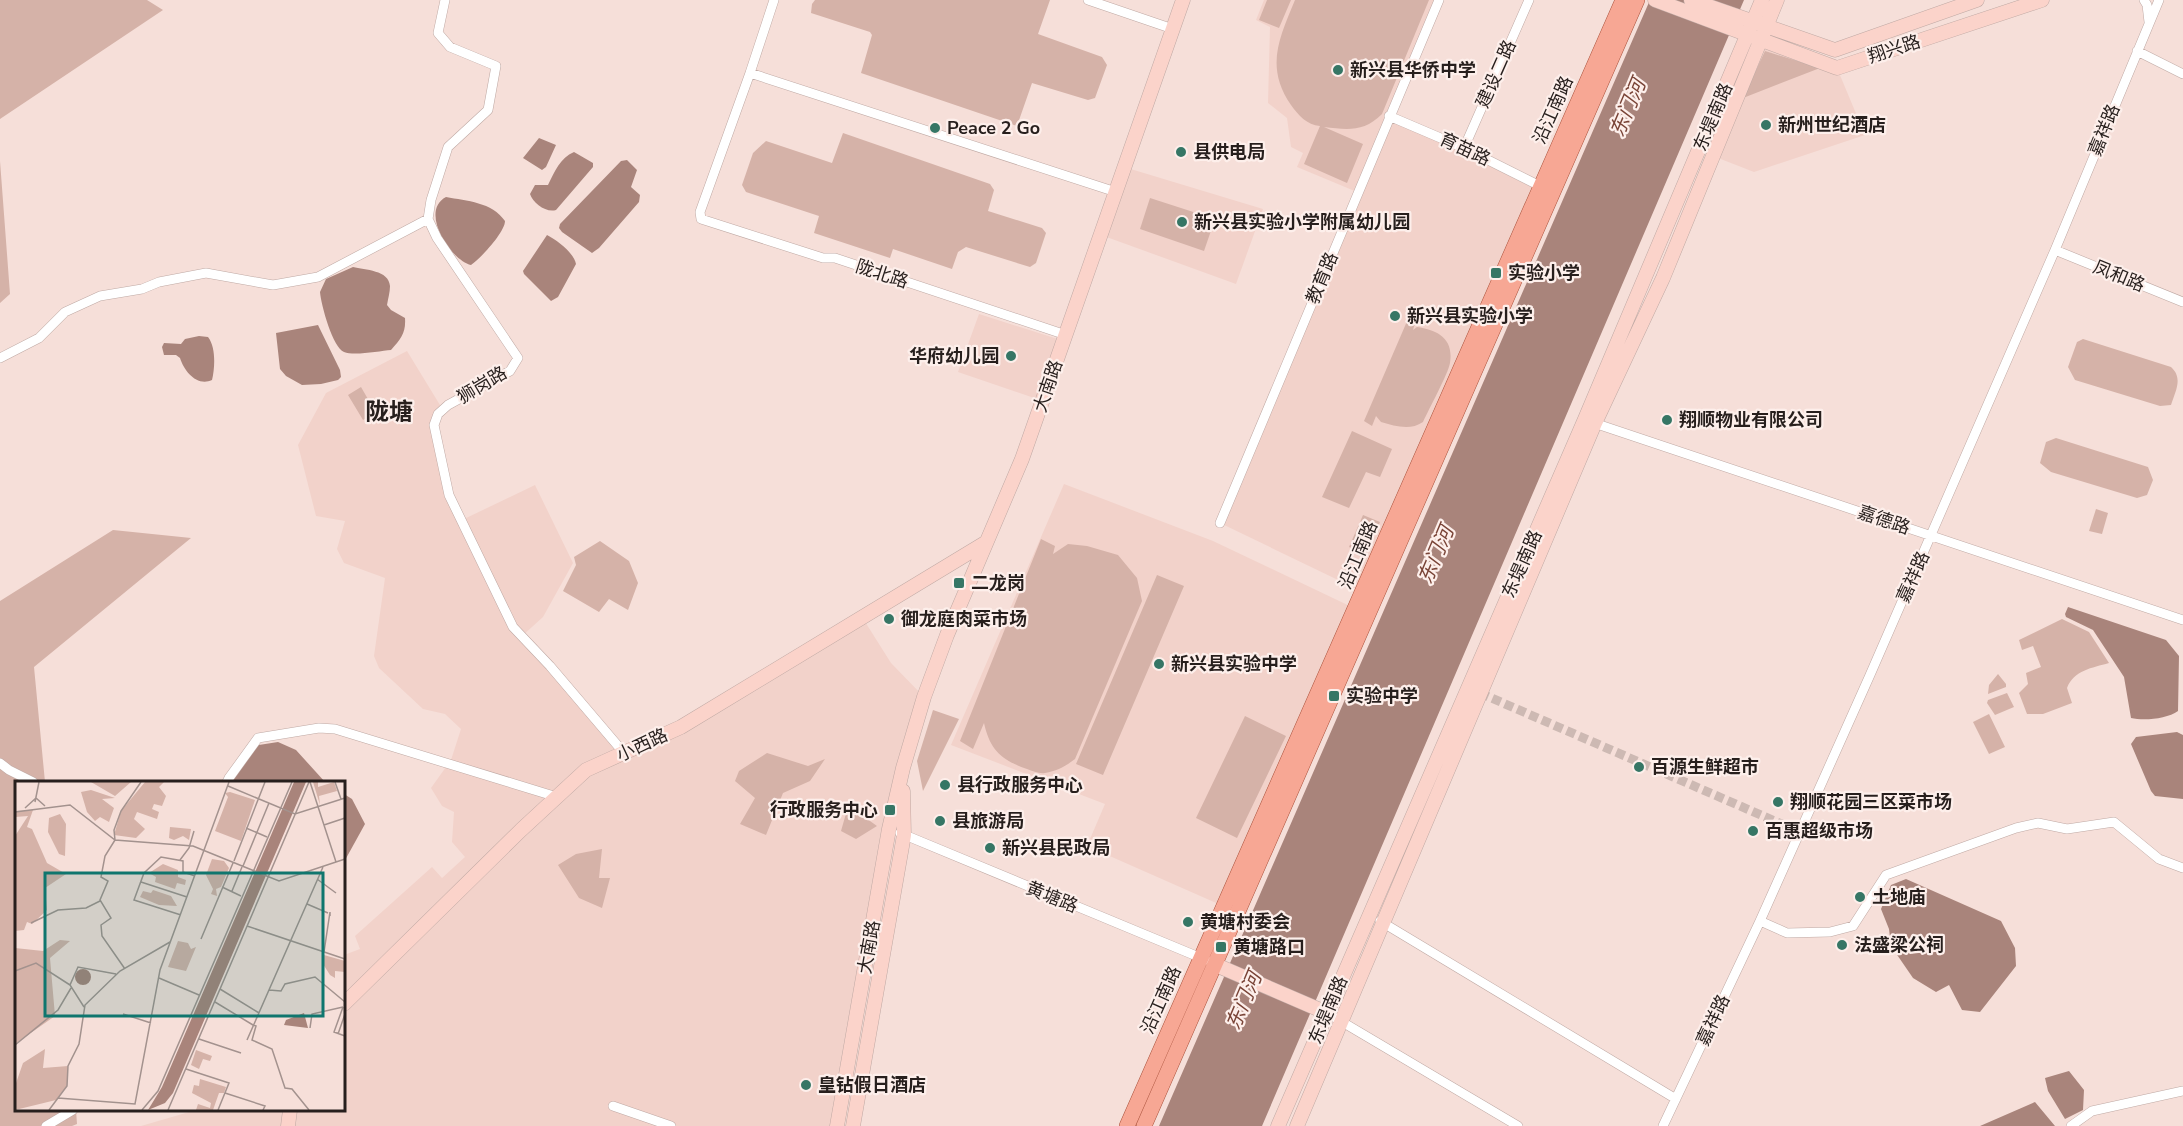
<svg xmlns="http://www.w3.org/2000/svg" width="2183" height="1126" viewBox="0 0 2183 1126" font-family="'Nunito Sans','Noto Sans SC',sans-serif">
  <rect width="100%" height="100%" fill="#f6dfd9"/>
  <!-- built -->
  <path fill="#f2d2ca" d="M1264,0h172l-46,116 150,70 -177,406 -143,-69 137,-331 -60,-25 6,-14 -12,-6 -4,-29 -19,-15 2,-76 -14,-7z
    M1761,41l76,27 28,67 -111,37 -41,-16z
    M1124,167l139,42 -27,75 -135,-49z
    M979,314l85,27 -21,60 -85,-29z
    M407,351l36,59 -9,15 15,70 13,25 73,-35 38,78 -30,54 -21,19 102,117 238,-136 29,46 33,34 -21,71 -66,358h-696l55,-16h148v-155l16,-6 -5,-13 77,-69 10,11 23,-21 -13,-15 2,-30 -12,-6 -11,-18 20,-28 10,-31 -16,-15 -22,-5 -44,-41 -5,-12 11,-78 -41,-15 -7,-14 8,-28 -29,-5 -18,-71 28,-52z
    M1064,484l149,57 143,68 -133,297 -136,-60 18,-42 -154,-59z"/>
  <!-- green -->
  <path fill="#d5b2a8" d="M0,0h147l16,10 -163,109z
    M815,0h235l-12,34 64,23 5,8 -12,33 -7,2 -56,-17 -15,43 -156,-53 11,-38 -2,-3 -59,-19 1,-9z
    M1267,0h24l-12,28 -20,-8z
    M1295,0h134l-47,114c-18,18 -34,16 -58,13l39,17 -16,39 -43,-19 16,-38c-13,-1 -22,-11 -29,-21 -26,-38 -12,-66 4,-105z
    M1765,51l55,17 -77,30z
    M843,133l147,51 4,6 -6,21 54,17 4,5 -10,30 -6,4 -64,-20 -8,5 -6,17 -59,-20 -3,9 -76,-25 5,-17 -73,-24 -4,-7 11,-32 13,-12 66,22z
    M0,161l10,133 -10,9z
    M1150,198l65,21 -11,32 -64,-22z
    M1408,319l7,4 -2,7 4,-3c20,3 37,11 33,36 -2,11 -21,46 -27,59 -13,9 -28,4 -42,0l-5,-6 -4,10 -8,-5z
    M2083,339l88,28c12,11 5,23 0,38l-11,1 -85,-26 -7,-13 9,-25z
    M361,387l15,26 -13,7 -15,-25z
    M1352,431l40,18 -12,28 -14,-5 -17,36 -27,-11z
    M2056,438l92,29 5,13 -6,15 -10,3 -86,-26 -11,-9 6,-21z
    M2096,509l12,4 -6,21 -13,-3z
    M1363,515l17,7 -14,33 -17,-8z
    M113,530l78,8 -157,129 11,115h-29v328h60l1,14 -5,2h-72v-525z
    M1041,539l14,7 -2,8 15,-10 19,2 31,9 19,23 5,23 -67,158c-9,7 -18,12 -30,14 -6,1 -12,-2 -18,-4 -26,-9 -37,-19 -43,-46l-11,26 -13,-8z
    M600,541l29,20 9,22 -10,27 -19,-11 -10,13 -36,-21 13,-26 -2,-8z
    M1157,575l27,11 -81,189 -27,-11z
    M2062,619l27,13 20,31c-17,5 -35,7 -42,25l5,15 -29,11h-16l-8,-21 9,-9 -2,-11 15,-6 -8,-21 -11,4 -3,-10z
    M1998,674l8,10v3l-18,7 1,-9z
    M2007,693l7,14 -19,8 -8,-12 1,-3z
    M933,710l26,9 -36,72 -6,-30z
    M1989,714l16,33 -16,7 -16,-32z
    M1245,716l41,20 -49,102 -41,-20z
    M767,753l41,13 17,-7 -15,22 -27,12 -17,42 -26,-11 15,-26 -20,-17 4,-10z
    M847,810l9,1 21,15 -21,13 -15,-8z
    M602,849l-3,29h11l-8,30 -23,-10 -21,-33 18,-11z"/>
  <!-- water -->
  <path fill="#a9847b" d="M1650,0h94l-482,1126h-103z
    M539,138l17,7 -10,22 -4,3 -19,-12z
    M574,152l19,11v4l-37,43c-10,3 -23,-7 -26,-16l5,-9h13c7,-14 12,-27 26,-33z
    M627,160l10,10 -6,17 9,8 -1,7 -40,46 -7,5 -30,-21 -3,-4 1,-4 61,-63z
    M446,197c21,4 46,5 59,24 0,11 -24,37 -34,44 -21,-5 -52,-54 -25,-68z
    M547,235c10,5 27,18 29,29l-18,33 -7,4 -27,-27 -1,-3z
    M353,267c12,3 36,3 37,19 0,6 -2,13 -3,19l4,5 14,8c1,15 -4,21 -14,32 -11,1 -37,6 -47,2 -11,-4 -23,-47 -24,-60l6,-13z
    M318,325l22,45 1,7 -3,3 -17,4 -19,1 -16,-9 -6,-7 -4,-36z
    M199,336l9,1c8,10 7,31 4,43 -15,7 -28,-9 -32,-22l-4,-3h-12l-2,-8 2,-4 17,1 4,-5z
    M2068,607l98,33 13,16 -1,55c-11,8 -34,10 -47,7l-7,-41 -31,-47 -27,-13 -1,-3z
    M2177,732l6,3v64l-28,-3 -4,-5 -20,-47 5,-7z
    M278,742l18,8 29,32h-93l20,-36z
    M344,794l8,5 13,25 -21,38z
    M1906,879l95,42 14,27 1,18 -36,46 -18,-2 -13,-25 -13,7 -23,-14 -22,-32 -2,-17 -8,-20 10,-24z
    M2069,1071l15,19 -1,20 -18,9 -17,-28 -3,-13z
    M2035,1102l20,24h-75z"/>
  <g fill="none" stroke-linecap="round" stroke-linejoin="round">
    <!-- street-tunnel -->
    <path stroke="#cdb9b3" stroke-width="9" stroke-dasharray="9 4.5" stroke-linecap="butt" d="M1480,693l320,139"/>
    <defs>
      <path id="street" d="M445,0l-7,33 12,14 46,19 -8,44 -40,37 -17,53 -3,19 9,19 81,120 -8,13 -62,34 -10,9 -4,11 15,70 64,132 37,39 74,87
        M774,0l-24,73 -50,139 1,7 122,39h12l231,77
        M1088,0l85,29
        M2144,0l3,5 2,17
        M2137,51l46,23
        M750,73l366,119
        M1389,116l75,32 76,38
        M1464,148l65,-148
        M2055,250l128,52
        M0,358l39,-20 26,-26 35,-16 42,-7 17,-7 47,-9 67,12 45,-8 110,-58
        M1591,422l592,198
        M1220,523l219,-523
        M0,763l9,7 24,12
        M227,782l2,-4 29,-40 61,-10 16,1 222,68
        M900,833l306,127
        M1380,921l296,178
        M1760,921l27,12 43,-1 23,-6 33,-51 130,-47 22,-5 29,6 47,-7 45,37 24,9
        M1327,1013l191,113
        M613,1106l58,20
        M46,1126l27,-16
        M1663,1126l97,-205 110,-246 185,-425 104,-250
        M2071,1126l21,-15 91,-20"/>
      <path id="secondary" d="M1655,0l182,68 205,-68
        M1691,0l144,50 142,-50
        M1216,965l111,48
        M344,1004l177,-174 65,-60 95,-43 304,-184
        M288,1126l2,-16
        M837,1126l52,-297 14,-61 21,-71 23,-62 75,-176 161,-459
        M853,1126l51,-291 -1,-44
        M1278,1126l307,-707 177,-419
        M1297,1126l298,-703 68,-145 114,-278"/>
      <path id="primary" d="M1127,1126l496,-1126
        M1144,1126l493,-1126"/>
    </defs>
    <!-- street casing -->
    <use href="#street" stroke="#bfa9a4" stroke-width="10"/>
    <!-- secondary casing -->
    <use href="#secondary" stroke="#bfa9a4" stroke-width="15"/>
    <!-- primary casing -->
    <use href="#primary" stroke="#aa523c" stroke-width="16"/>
    <!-- street -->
    <use href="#street" stroke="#fff" stroke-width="9"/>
    <!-- secondary -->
    <use href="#secondary" stroke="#fbd3ca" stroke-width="14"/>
    <!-- primary -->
    <use href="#primary" stroke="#f7a794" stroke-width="15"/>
  </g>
  <!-- markers -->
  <g fill="#367665" stroke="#fdefeb" stroke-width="2">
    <circle cx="1338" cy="70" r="6"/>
    <circle cx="1766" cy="125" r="6"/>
    <circle cx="935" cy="128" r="6"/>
    <circle cx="1181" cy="152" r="6"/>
    <circle cx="1182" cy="222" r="6"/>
    <rect x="1490" y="267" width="12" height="12" rx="3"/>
    <circle cx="1395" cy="316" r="6"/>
    <circle cx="1011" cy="356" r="6"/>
    <circle cx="1667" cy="420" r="6"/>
    <rect x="953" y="577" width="12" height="12" rx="3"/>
    <circle cx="889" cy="619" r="6"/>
    <circle cx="1159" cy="664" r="6"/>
    <rect x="1328" y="690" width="12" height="12" rx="3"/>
    <circle cx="1639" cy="767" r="6"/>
    <circle cx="945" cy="785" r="6"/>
    <circle cx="1778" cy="802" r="6"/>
    <rect x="884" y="804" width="12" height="12" rx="3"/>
    <circle cx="940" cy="821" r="6"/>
    <circle cx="1753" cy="831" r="6"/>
    <circle cx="990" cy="848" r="6"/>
    <circle cx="1860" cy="897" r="6"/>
    <circle cx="1188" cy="922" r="6"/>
    <circle cx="1842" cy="945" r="6"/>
    <rect x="1215" y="941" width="12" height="12" rx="3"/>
    <circle cx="806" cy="1085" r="6"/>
  </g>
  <g text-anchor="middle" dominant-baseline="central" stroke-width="4.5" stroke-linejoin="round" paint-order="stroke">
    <!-- street labels -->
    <g font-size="18" fill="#271f1d" stroke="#fdefeb">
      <text transform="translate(1894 49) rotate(-18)">翔兴路</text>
      <text transform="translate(1496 74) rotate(-66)">建设二路</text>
      <text transform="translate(1553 110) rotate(-66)">沿江南路</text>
      <text transform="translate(1713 117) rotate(-67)">东堤南路</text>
      <text transform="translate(2104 130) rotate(-68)">嘉祥路</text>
      <text transform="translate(1465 149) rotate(25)">育苗路</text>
      <text transform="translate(882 274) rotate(18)">陇北路</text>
      <text transform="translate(2119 276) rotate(22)">凤和路</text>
      <text transform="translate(1322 278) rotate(-67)">教育路</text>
      <text transform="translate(482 385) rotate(-31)">狮岗路</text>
      <text transform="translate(1048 386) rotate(-71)">大南路</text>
      <text transform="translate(1884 520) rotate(19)">嘉德路</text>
      <text transform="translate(1358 555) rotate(-67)">沿江南路</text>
      <text transform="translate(1522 564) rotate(-66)">东堤南路</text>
      <text transform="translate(1913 577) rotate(-66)">嘉祥路</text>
      <text transform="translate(642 745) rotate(-25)">小西路</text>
      <text transform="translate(1052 897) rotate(22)">黄塘路</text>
      <text transform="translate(869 947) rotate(-80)">大南路</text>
      <text transform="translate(1161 1000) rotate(-66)">沿江南路</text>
      <text transform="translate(1328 1010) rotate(-67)">东堤南路</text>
      <text transform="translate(1713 1020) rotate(-65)">嘉祥路</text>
    </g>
    <!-- poi labels -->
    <g font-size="18" font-weight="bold" fill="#271f1d" stroke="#fdefeb" text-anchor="start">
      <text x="1350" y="70">新兴县华侨中学</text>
      <text x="1778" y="125">新州世纪酒店</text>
      <text x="947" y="128">Peace 2 Go</text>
      <text x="1193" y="152">县供电局</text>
      <text x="1194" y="222">新兴县实验小学附属幼儿园</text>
      <text x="1508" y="273">实验小学</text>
      <text x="1407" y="316">新兴县实验小学</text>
      <text x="999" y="356" text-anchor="end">华府幼儿园</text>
      <text x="1679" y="420">翔顺物业有限公司</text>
      <text x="971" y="583">二龙岗</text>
      <text x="901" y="619">御龙庭肉菜市场</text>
      <text x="1171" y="664">新兴县实验中学</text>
      <text x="1346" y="696">实验中学</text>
      <text x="1651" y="767">百源生鲜超市</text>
      <text x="957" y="785">县行政服务中心</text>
      <text x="1790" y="802">翔顺花园三区菜市场</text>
      <text x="878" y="810" text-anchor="end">行政服务中心</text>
      <text x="952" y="821">县旅游局</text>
      <text x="1765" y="831">百惠超级市场</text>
      <text x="1002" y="848">新兴县民政局</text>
      <text x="1872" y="897">土地庙</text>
      <text x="1200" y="922">黄塘村委会</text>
      <text x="1854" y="945">法盛梁公祠</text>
      <text x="1233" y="947">黄塘路口</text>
      <text x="818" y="1085">皇钻假日酒店</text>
    </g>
    <!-- water labels -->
    <g font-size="20" font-style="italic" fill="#794336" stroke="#fdefeb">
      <text transform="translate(1628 108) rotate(-67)">东门河</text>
      <text transform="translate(1436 555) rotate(-67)">东门河</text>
      <text transform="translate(1244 1001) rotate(-67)">东门河</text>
    </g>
    <!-- district labels -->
    <g font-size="24" font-weight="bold" fill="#271f1d" stroke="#fdefeb">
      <text x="389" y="412">陇塘</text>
    </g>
  </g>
  <!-- overview -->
  <g transform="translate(15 781)">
    <rect width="330" height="330" fill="#f6dfd9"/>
    <path d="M76,1h40l-16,14zM130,1h19l-5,5 7,9 -4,10 -8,-2 -2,5 7,3 -2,7 -20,-7 -3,7 11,10 -9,9 -22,-3 7,-24zM298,1h5v5l16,-5 3,9 -18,5 1,9zM76,9l24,8 -13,1 12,9 -5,14 -9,-5 -5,4 -8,-9 -6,-20zM215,11l25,8 -14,41 -26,-10 13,-34 -3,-4zM18,29l-6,17 5,2 15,34 19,11 -21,14 2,22 -15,14 -5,-2 -3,8 -9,1v-95l13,-20 -13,1v-6zM45,33l6,10 -1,32 -6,-2 -11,-22 1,-14zM155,46l21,2 -2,11 -6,-4 -9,4 -5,-2zM197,78l12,2 5,7 -8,19 -5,2 1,7 -6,-2 2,-5 -7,-14zM148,83l15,6v7l8,3 -1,5 -8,-2 -2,6 -20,-7 1,-5 -7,-4zM138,109l18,6 6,10 -18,-1 -19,-8 3,-6 8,2zM45,159l10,1 -20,17 5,58 -40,28v-96l28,3zM163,160l10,2 3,6 5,-2 -10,24 -18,-4zM309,174l21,6v11l-10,-1v7l-5,-3 -7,-11zM30,268l-2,19 25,-2 -1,20 -11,14 -41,10v-24l8,-23zM181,269l16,6 -2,5 -7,-2 -4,10 -8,-4zM185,298l26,8 -2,6h-5l-6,17h-17l2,-6 12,4 1,-5 -19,-10 2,-8 5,1z" fill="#d5b2a8"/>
    <path d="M279,1h12l-133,311 -8,10 -17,7 14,-23zM60 196a8 8 0 1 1 16 0a8 8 0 1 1-16 0ZM289,232l4,15 -24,-3 2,-5z" fill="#a9847b"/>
    <path fill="none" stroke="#a3928e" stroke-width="1.5" d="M295,1l26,80M320,1l6,17M213,5l67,28 50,-16M20,21l4,-20M10,27l11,-10 9,8M0,31l55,-7 45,35 78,6 86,35 66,-22M309,44l21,-7M231,47l21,9M165,79l9,-12 5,-17M219,80l31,-79M228,85l26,-63M302,98l19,14M126,101l46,15M207,106l19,9M217,110l10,-24M292,123l21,9M166,134l-47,-15 10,-27 17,-16 22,4v11l12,4M16,142l27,-13 28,-2 14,-7M232,145l98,33M186,158l32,-76M309,171l6,-40v4M110,188l-23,-33 -1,-11 10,-7 -11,-18 8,-19 -7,-4 4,-21 10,-16 -1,-10 7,-19 20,-29M0,190l21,-8 34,22M144,197l40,17M205,208l39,24M254,209l12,1 4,-7 30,-7 30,25M200,221l38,23M69,226l-14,-22 8,-18 38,7M328,226l-9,25 11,4M108,233l28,9M238,244l3,1 -4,14 20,9 13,39 7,1 17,21M295,247l2,-14 31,-7M323,253l7,-20M184,258l42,14M232,259l76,-173M0,264l43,-35 13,-22M171,288l43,14 -11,27M210,312l40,13 -2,4M43,317l77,6 25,-134 69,-188M34,329l18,-24 1,-20 11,-22 6,-39 35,-34 50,-29M127,329l16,-19 134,-309M153,329l141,-328"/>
    <path fill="#0f766e" fill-opacity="0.15" stroke="#0f766e" stroke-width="3" d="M30,92h278v143h-278z"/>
    <rect width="330" height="330" fill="none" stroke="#271f1d" stroke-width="3"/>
  </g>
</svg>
